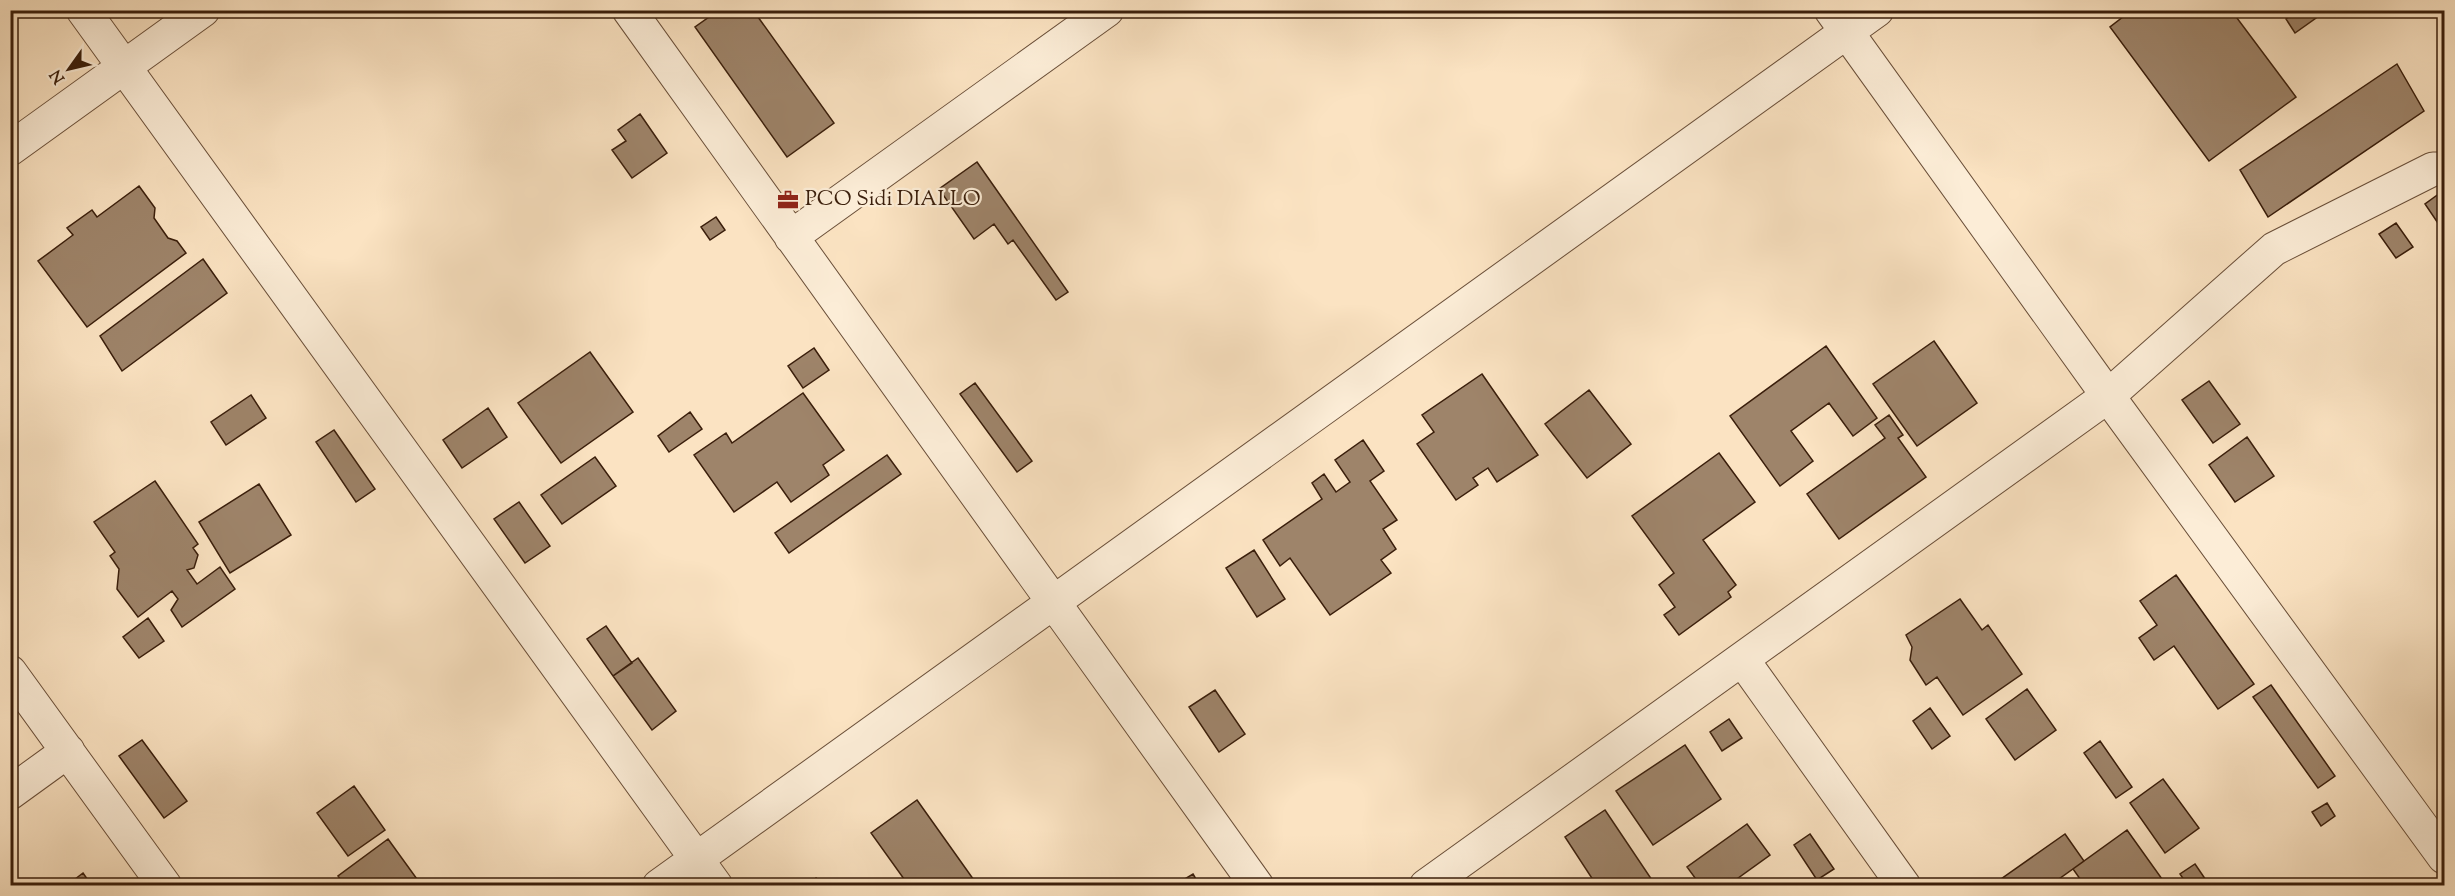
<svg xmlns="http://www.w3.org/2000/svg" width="2455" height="896" viewBox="0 0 2455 896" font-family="'Sorts Mill Goudy',serif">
  <rect width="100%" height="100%" fill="#fbe3c2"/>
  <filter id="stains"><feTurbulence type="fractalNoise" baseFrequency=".00333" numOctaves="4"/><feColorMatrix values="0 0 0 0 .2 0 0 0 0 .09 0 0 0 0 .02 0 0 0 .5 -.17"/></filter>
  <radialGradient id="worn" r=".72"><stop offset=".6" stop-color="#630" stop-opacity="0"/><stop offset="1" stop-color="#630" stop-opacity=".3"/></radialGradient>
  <!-- building -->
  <path fill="#9e846a" stroke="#3a1e0b" stroke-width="1.5" d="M719,10h34l81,113 -47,34 -92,-130z
    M2132,10h99l65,87 -87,64 -99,-134z
    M2298,10h12l6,8 -21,15 -9,-14z
    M2397,64l27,47 -156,106 -28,-47z
    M640,114l27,39 -35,25 -20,-28 14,-9 -8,-11z
    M977,162l91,130 -12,8 -43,-60 -5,4 -14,-20 -20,15 -35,-50z
    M139,186l16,22 -1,10 14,20 9,3 9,12 -99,74 -49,-66 35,-26 -6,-7 25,-18 5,7z
    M2440,193l4,7v32l-19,-28z
    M716,217l9,13 -15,10 -9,-13z
    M2396,223l17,24 -17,11 -17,-24z
    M203,259l24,34 -105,78 -22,-35z
    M1934,341l43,62 -60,43 -44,-62z
    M1826,346l51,72 -24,18 -24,-33 -38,28 22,30 -33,25 -50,-70z
    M814,348l15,22 -26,18 -15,-22z
    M590,352l43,60 -72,51 -43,-60z
    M1482,374l56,81 -41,27 -9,-14 -15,10 5,7 -22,15 -39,-56 17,-12 -12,-17z
    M2209,381l31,43 -27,19 -31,-43z
    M975,383l57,78 -15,11 -57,-78z
    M1589,390l42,54 -44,34 -42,-54z
    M803,393l41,57 -21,15 6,10 -38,27 -14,-20 -43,30 -40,-57 32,-22 6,10z
    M251,395l15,23 -40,27 -15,-23z
    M488,408l19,29 -45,31 -19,-28z
    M690,412l12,17 -33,23 -11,-16z
    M1889,415l14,20 -5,3 28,39 -87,62 -32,-45 78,-56 -10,-13z
    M334,430l41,59 -19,13 -40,-60z
    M2247,437l27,39 -39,26 -26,-37z
    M1363,440l21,31 -14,10 27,39 -14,9 13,20 -15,11 10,13 -61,42 -40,-57 -10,8 -17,-26 59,-41 -10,-16 12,-9 12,18 14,-10 -15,-22z
    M1719,453l36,49 -52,38 33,45 -8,7 3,5 -52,38 -15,-20 11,-8 -16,-22 15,-12 -42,-57z
    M887,455l14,19 -112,79 -14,-20z
    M595,457l21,29 -54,38 -21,-29z
    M155,481l43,63 -5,4 5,7 -4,13 -7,2 10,14 23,-17 15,22 -53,38 -11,-17 7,-11 -6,-8 -34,26 -21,-28 2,-20 -9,-13 5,-4 -21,-30z
    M259,484l32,51 -61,38 -31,-51z
    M519,502l31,44 -25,17 -31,-44z
    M1254,550l31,49 -28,18 -31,-49z
    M2176,575l78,109 -36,25 -44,-63 -20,14 -15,-22 18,-13 -17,-24z
    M1960,599l22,31 6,-5 34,49 -59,41 -26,-38 -11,8 -16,-25 2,-13 -6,-12z
    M148,618l16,23 -25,17 -16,-21z
    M606,626l26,37 -19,13 -26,-37z
    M638,658l38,53 -24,19 -39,-54z
    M2271,685l64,91 -17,12 -65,-91z
    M2027,689l29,41 -41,30 -29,-41z
    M1215,690l30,44 -26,18 -30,-45z
    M1930,708l20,28 -18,13 -19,-28z
    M1729,719l13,19 -20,13 -12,-19z
    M142,740l45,61 -23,17 -45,-62z
    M2100,741l32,46 -16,11 -32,-45z
    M1685,745l36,54 -68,46 -37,-54z
    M2163,779l36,49 -34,25 -35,-50z
    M354,786l31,44 -37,26 -31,-43z
    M917,800l59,83 -3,3h-64l-38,-53z
    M2327,803l8,13 -14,10 -9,-14z
    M1605,810l51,76h-59l-32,-49z
    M1747,824l23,31 -43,31h-26l-14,-19z
    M2127,830l40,56h-82l-12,-17z
    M1810,834l24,35 -17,11 -23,-35z
    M2065,834l19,27 -35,25h-58z
    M388,839l34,47h-77l-7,-10z
    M2195,864l15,22h-22l-8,-12z
    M83,873l9,13h-26z
    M1193,874l7,12h-27z
    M816,878l5,8h-15z"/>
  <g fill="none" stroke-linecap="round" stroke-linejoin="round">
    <defs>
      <path id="minor" d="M83,10l633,876
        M629,10l628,876
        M1831,10l277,386 336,461
        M10,149l193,-139
        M791,237l316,-227
        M1742,659l162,227
        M10,672l155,214
        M10,793l58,-42
        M659,886l1218,-876
        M1426,886l682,-490 166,-147 159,-80h11"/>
    </defs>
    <!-- minor casing -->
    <use href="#minor" stroke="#6a4f39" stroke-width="35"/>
    <!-- minor -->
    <use href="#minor" stroke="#fcedd7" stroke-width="33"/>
  </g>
  <!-- icons -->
  <defs>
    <symbol id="office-bare" viewBox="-9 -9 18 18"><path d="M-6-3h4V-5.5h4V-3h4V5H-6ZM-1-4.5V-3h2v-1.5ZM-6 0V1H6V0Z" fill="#8f2418" stroke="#fcedd7" stroke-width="2.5" paint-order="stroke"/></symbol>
  </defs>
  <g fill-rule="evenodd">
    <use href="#office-bare" x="773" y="185" width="30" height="30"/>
  </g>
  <g text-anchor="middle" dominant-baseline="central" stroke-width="4.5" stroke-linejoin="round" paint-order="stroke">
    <!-- poi labels -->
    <g font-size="21" fill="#3a1e0b" stroke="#fcedd7" text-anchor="start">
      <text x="805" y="200">PCO Sidi DIALLO</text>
    </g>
  </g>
  <!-- margin -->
  <rect width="2455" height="896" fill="none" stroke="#fbe3c2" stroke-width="36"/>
  <rect x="12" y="12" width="2431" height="872" fill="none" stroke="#3a1e0b" stroke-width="3"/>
  <rect x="18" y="18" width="2419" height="860" fill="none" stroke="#3a1e0b" stroke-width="1.5"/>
  <!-- north arrow -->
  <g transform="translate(69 69) rotate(236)" stroke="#fcedd7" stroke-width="4.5" paint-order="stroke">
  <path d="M0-4.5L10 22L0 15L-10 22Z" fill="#3a1e0b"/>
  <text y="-9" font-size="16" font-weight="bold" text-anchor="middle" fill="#3a1e0b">N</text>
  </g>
  <rect width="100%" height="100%" filter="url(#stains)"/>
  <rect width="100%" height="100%" fill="url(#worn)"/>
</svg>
